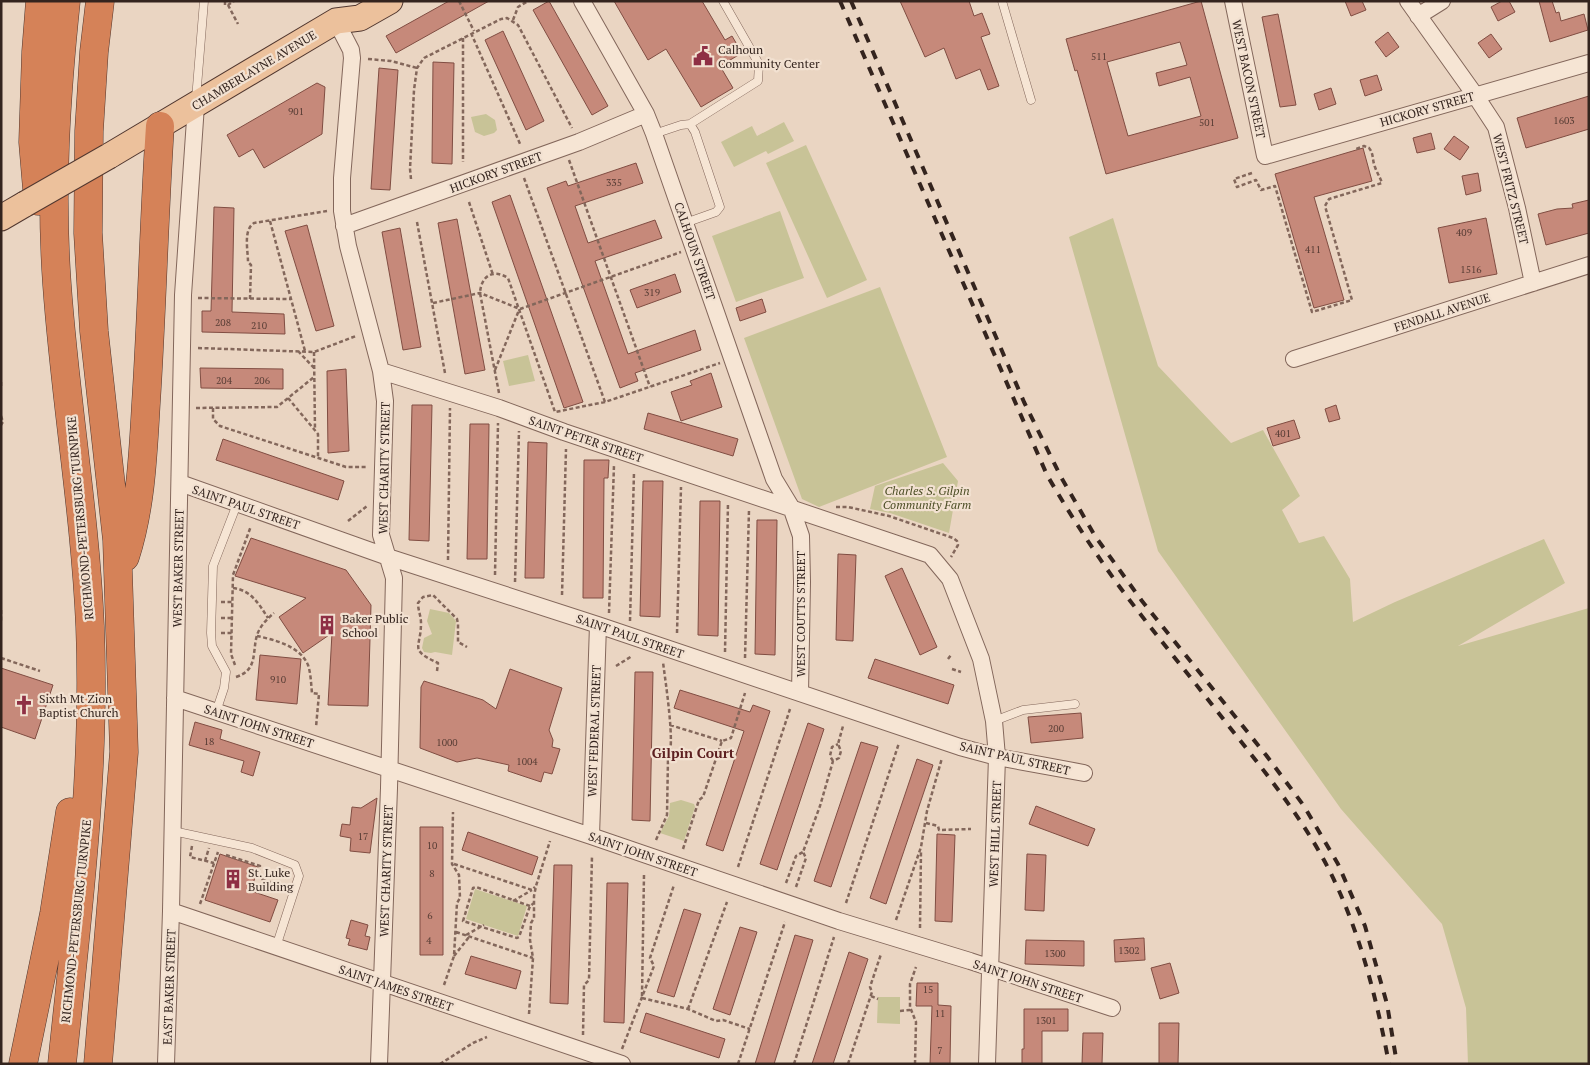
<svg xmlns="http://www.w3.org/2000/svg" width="1590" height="1065" viewBox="0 0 1590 1065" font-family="'PT Serif',serif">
  <rect width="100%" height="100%" fill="#ead5c2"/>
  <!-- green -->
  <path fill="#c8c397" d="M486,114l9,6 2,10 -3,3 -10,3 -9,-4 -4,-15z
    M784,122l10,19 -26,13 -2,-3 -32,16 -13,-25 31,-16 5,10z
    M806,145l61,135 -40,18 -61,-135z
    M780,211l24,67 -68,24 -24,-66z
    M1113,218l45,148 73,77 32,-13 37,66 -18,14 17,33 25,-7 26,43 3,43 42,-20 149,-63 21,44 -107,63 131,-38v456h-121l-2,-56 -24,-84 -101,-115 -183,-258 -89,-314z
    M880,287l67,170 -128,50 -17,-8 -58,-161z
    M528,355l7,26 -26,5 -6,-25z
    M943,463l15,18 -9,52 -59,-20 -20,-4 5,-23z
    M430,609l19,4 7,8 -4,34 -17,-3 -4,1 -7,-1 -2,-4 2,-10 8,-4 -5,-13z
    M681,800l13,4 1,3 -11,34 -24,-8 9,-17 1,-13z
    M475,889l52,17 -9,30 -52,-17z
    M878,997h22v27l-23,-1z"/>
  <!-- building -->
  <path fill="#c6897a" stroke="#804d42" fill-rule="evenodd" d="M449,1h40l-93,52 -10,-17z
    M549,1l59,105 -16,9 -59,-105z
    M614,1h88l23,39 7,-4 10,17 -22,13 13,22 -32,19 -35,-58 -18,11z
    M900,1h69l5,15 8,-3 8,21 -9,3 18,49 -11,4 -8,-21 -24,10 -12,-31 -19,9z
    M1201,1l37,137 -132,36 -29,-104 -2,1 -9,-32zM1180,42l7,23 -31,8 3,13 31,-9 11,39 -73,20 -21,-74z
    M1345,1h17l4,9 -15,6z
    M1502,1h7l6,11 -17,9 -7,-14z
    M1539,1h13l4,12 3,-1 2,9 23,-7 4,16 -38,12z
    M1278,14l18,91 -16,2 -18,-90z
    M503,31l41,90 -18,9 -41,-90z
    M1388,32l11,15 -13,10 -11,-15z
    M1491,34l11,15 -13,9 -11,-15z
    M433,62l21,1 -2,101 -20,-1z
    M379,68l19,2 -8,120 -19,-1z
    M1377,75l5,15 -17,6 -5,-16z
    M317,83l8,4 -3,47 -58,34 -11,-19 -14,8 -12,-22z
    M1331,88l5,16 -17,6 -5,-16z
    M1589,96v33l-63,19 -9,-30z
    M1431,133l4,16 -18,4 -4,-15z
    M1454,136l15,11 -9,13 -16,-11z
    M1363,148l9,33 -58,16 30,103 -30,8 -39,-134z
    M636,163l7,20 -68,23 13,37 67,-23 7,18 -67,23 33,93 67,-24 6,20 -66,23 3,8 -18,7 -73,-200 19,-7 2,5z
    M1478,173l3,18 -15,4 -4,-19z
    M510,195l73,207 -19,6 -72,-206z
    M1589,200v33l-43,12 -8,-31 19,-5 16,-1 -1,-4z
    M214,207l20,1 -2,104 52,2 1,20 -83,-2v-21h9z
    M1486,218l11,56 -48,9 -11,-55z
    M457,219l28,151 -20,4 -27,-151z
    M307,225l27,101 -18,5 -31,-100z
    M400,228l21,119 -18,3 -21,-118z
    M675,274l6,18 -44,16 -7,-18z
    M762,299l4,13 -26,9 -4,-13z
    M200,368l83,1v20l-82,-1z
    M346,369l3,82 -21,2 -1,-82z
    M711,373l11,34 -41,14 -10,-29 21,-7 -2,-4z
    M412,405h20l-3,136 -20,-1z
    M1336,405l4,14 -11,3 -4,-13z
    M648,413l90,26 -5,17 -89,-27z
    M1294,420l6,18 -27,8 -6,-18z
    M470,424h19l-2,135h-20z
    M223,439l121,42 -6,19 -122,-40z
    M528,442l19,1 -3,135h-19z
    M584,460h25l-1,18h-4l-1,120h-20z
    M643,481h20l-3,136 -20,-1z
    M700,501h20l-2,135 -20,-1z
    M757,520h20l-2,135 -20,-1z
    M251,538l95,32 25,35 -3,101 -40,-1 4,-72 -29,20 -24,-36 27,-19 -71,-22z
    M838,554l18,1 -3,86 -17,-1z
    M902,568l35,79 -17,8 -35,-79z
    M260,655l41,4 -4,45 -41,-4z
    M875,659l79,26 -6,19 -80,-26z
    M1,668l52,17 -18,54 -34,-12z
    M510,669l52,19 -13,42 4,10 -1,7 8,2 -8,25 -8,-2 -3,10 -33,-11 1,-6 -32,-7 -20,4 -37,-14 1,-61 3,-6 59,19 13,9z
    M635,672h18l-3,149 -18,-1z
    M680,690l70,22 3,-7 17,6 -47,140 -17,-6 38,-114 -70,-23z
    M1081,713l2,25 -52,5 -3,-26z
    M195,722l27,8 -2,9 40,13 -7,24 -12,-4 3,-11 -55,-16z
    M808,723l16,6 -47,141 -17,-6z
    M861,742l17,5 -47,140 -17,-6z
    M917,759l16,6 -47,139 -16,-6z
    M377,798l-7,55 -20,-2 1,-13 -11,-2 2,-12 8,1 2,-18 9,1z
    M1036,806l59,23 -7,17 -59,-22z
    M420,827h23v128h-23z
    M468,832l70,25 -6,18 -70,-25z
    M937,834l18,1 -3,87 -17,-1z
    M220,854l38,13 -7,24 27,9 -8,22 -65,-22z
    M1027,854l19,1 -2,56 -19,-1z
    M554,865h18l-4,139 -18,-1z
    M607,883h21l-4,140 -20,-1z
    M684,909l17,5 -27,83 -17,-5z
    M351,920l17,5 -3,11 5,1 -3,13 -19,-5 2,-6 -4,-1z
    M740,927l17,5 -27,83 -17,-6z
    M795,935l18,5 -39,124h-19z
    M1144,938l1,22 -30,2 -1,-22z
    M1026,940l58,1v25l-59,-2z
    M849,952l19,7 -35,105h-21z
    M471,956l50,15 -5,18 -51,-15z
    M1170,963l9,30 -19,6 -9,-31z
    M917,983h21v22l13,1 -1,58h-20l2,-58h-16z
    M1024,1009h44v22h-26v33h-20v-15h2z
    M646,1013l79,26 -6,19 -79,-26z
    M1159,1023h20l-1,41h-19z
    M1083,1033h20l-1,31h-20z"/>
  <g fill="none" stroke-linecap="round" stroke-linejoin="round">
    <defs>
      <path id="lane" d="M1002,1l29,99
        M196,99l8,-98
        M690,124l68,-43 1,-17 -36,-63
        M654,134l27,-9 9,-1 5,8 25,75 -4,5 -31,11
        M216,712l8,-24 2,-16 -14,-26 -1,-13 2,-67 24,-62
        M994,721l29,-11 52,-6
        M173,831l79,17 43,17 4,11 -23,71"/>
      <path id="street" d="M582,1l64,113 8,20 120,345 17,28 10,29 1,46 -2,111
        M1233,1l32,155 324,-93
        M1408,1l67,94 21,32 21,81 16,75
        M1418,16l24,-15
        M336,21l15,29 1,8 -10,120v33l6,35 33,125 4,30 -4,134 13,43 -5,210 -10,276
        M344,226l235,-84 67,-28
        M1294,359l295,-94
        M381,371l118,37 65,24 366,123 20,24 31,80 13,62 3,36 -10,307
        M180,483l208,74 210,68 362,122 37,10 87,16
        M175,698l416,138 248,85 131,40 142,47
        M591,836l7,-211
        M171,911l451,153
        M166,1064l5,-153 12,-616 13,-190"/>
      <path id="primary" d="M109,156l227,-135 24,-3 30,-17
        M1,218l24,-14"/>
      <path id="highway" d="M38,201l-5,-59 3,-90 4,-51
        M125,557c16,-49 18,-103 21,-154 6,-92 8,-185 14,-277
        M23,1064l31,-150 16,-102
        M62,1064c15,-146 34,-291 28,-438 -5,-114 -25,-227 -33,-341 -7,-95 -1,-189 9,-284
        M98,1064l26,-312 -7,-212 -23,-209 -6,-98 1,-102 5,-79 6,-51"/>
    </defs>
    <!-- lane casing -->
    <use href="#lane" stroke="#83675b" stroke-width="9"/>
    <!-- street casing -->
    <use href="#street" stroke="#83675b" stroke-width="18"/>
    <!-- primary casing -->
    <use href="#primary" stroke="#51372f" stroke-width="27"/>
    <!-- highway casing -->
    <use href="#highway" stroke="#51372f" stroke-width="29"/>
    <!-- path -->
    <path stroke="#83675b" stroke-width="2.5" stroke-dasharray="4 2.5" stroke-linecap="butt" d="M225,1v4h3l6,-4
      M459,1l15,30
      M228,5l10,19
      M513,20l5,-13 10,-6
      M471,33l50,113
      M463,38v124
      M368,59l23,2 26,7
      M569,160l81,227
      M1252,173l-18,6 3,8 19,-7 5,10 14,-4 37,126 40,-12 -27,-94 4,-7 53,-16c-2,-6 -5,-10 -7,-16 -3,-7 -1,-13 -6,-19l-5,-2 -8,3v1
      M524,178l81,224
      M411,179l-1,-10 4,-79 3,-22 7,-10 77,-39 6,-1 11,7 54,103
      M469,202l24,73
      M270,221l35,130
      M417,222l28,151
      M198,298l93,1
      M250,299l1,-34 -3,-3c0,-12 -5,-32 6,-39l73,-12
      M433,303l47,-10 40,16 161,-57
      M198,348l116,4 42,-16
      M298,351l16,17
      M314,352l1,78
      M495,370l24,-60
      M1,382v6
      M499,393l-19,-100c1,-16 12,-25 28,-15l47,134 50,-10 115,-39
      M288,398l30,36v24
      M196,408l81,-1 37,-30
      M213,408v11l7,7 126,41h21
      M1,416l2,6 -2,3
      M836,507h12l41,9 64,22 4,3 1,4 -7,12
      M348,521l19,-15
      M448,560l2,-152
      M495,575l3,-152
      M515,582l4,-151
      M233,588c18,2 26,16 35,30
      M562,595l4,-146
      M221,602h11
      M1,610v11
      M609,613l5,-148
      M221,618h11
      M630,621l4,-149
      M221,633h11
      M677,633l4,-146
      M257,636c18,4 43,10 51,29 3,9 3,19 4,28l7,1 -3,33
      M725,652l3,-149
      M1,658l39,13
      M745,658l4,-148
      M948,659l3,-4
      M235,665l-4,-11 2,-79 18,-49
      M616,666l16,-10
      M952,669l9,3
      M437,671l1,-8c-30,-14 -17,-14 -17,-40 0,-7 -3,-13 -3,-20l5,-6 10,-2 24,24 1,5v18l9,5
      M236,677c22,-7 16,-24 21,-42 3,-9 10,-16 17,-22
      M670,725l52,16
      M833,761l-3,-5 2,-9 6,-3
      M926,823l12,3 1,4 32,-1
      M656,840l11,-25 1,-57c8,-10 -3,-79 -5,-96
      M192,846l-2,11 24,6
      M683,849l16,-49 4,-3 19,-56 9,-3 14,-45
      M226,855l34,11 -3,11 26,10
      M205,861l4,-13
      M454,864l78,26 3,-3
      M738,867l52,-158
      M786,883l10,-27 7,-4
      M796,887l10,-29 -3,-6 17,-46 13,-45 6,-3 2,-7 -3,-7 5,-18
      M513,901l19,-11
      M846,903l53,-160
      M200,904l18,-52
      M530,906l-54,-19 -3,1 -10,33 54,17 2,-1 11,-31 4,-3
      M896,920l25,-73 6,-36 15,-53
      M920,928l1,-77
      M456,932l77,26
      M466,935l18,-10
      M454,956l15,-19
      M444,985l10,-29 3,-53 3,-5 -1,-23 -7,-11 1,-52
      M642,996l2,-121
      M871,996l7,3
      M642,998l46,11 28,12 7,-1 27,9
      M688,1009l39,-107
      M900,1011l10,-1
      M529,1014l4,-56 -3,-18 1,-17 3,-5v-22l2,-10 14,-45
      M583,1035l1,-50 5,-5 3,-124
      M622,1049l32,-83 -4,-8 24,-73
      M440,1064l33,-21 14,-6
      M738,1064l47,-142
      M794,1064l40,-127
      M848,1064l24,-72 -2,-5 11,-33
      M915,1064l1,-42 -6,-15v-23l6,-17"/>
    <!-- lane -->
    <use href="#lane" stroke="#f6e5d4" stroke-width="8"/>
    <!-- street -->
    <use href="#street" stroke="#f6e5d4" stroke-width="16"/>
    <!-- primary -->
    <use href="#primary" stroke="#ecc19c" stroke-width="25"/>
    <!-- highway -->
    <use href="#highway" stroke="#d58258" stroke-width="28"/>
    <!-- rail -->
    <path stroke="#34241e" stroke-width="4" stroke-dasharray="9 9" stroke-linecap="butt" d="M840,1l207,474c22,38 46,75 72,111 32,43 66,84 98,125 38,49 79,97 108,151 33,62 51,133 64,202
      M851,1l173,401 37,75 34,59 47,65 124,154 38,51 34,58 27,62 22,78 10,60"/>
    <defs>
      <path id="primary-bridge" d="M25,204l84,-48"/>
    </defs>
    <!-- primary-bridge casing -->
    <use href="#primary-bridge" stroke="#51372f" stroke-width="27" stroke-linecap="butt"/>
    <!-- primary-bridge -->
    <use href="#primary-bridge" stroke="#ecc19c" stroke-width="25"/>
  </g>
  <!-- icons -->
  <defs>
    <symbol id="civic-bare" viewBox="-9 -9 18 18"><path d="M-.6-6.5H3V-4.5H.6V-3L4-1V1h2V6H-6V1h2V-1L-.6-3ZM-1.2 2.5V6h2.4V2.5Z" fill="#8e2f44" stroke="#f2e1d1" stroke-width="2.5" paint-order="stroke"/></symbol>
    <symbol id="building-bare" viewBox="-9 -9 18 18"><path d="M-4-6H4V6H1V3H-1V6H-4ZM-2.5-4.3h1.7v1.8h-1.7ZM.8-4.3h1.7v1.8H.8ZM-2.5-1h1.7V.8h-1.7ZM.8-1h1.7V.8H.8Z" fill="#8e2f44" stroke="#f2e1d1" stroke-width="2.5" paint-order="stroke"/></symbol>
    <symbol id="church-bare" viewBox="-9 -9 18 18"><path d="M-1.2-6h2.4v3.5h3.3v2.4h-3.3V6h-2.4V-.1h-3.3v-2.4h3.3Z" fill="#8e2f44" stroke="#f2e1d1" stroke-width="2.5" paint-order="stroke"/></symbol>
  </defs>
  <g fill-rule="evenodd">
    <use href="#civic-bare" x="689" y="42" width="28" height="28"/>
    <use href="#building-bare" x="313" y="611" width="28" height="28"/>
    <use href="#church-bare" x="10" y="691" width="28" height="28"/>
    <use href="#building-bare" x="219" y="865" width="28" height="28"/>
  </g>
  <g text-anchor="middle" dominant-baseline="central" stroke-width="4.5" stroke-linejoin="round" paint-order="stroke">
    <!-- number labels -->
    <g font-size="10" fill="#583d35">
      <text x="1099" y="56">511</text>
      <text x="296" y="111">901</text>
      <text x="1564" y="120">1603</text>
      <text x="1207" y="122">501</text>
      <text x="614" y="182">335</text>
      <text x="1464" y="232">409</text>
      <text x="1313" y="249">411</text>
      <text x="1471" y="269">1516</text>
      <text x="652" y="292">319</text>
      <text x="223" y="322">208</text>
      <text x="259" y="325">210</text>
      <text x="224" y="380">204</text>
      <text x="262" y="380">206</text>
      <text x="1283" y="433">401</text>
      <text x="278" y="679">910</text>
      <text x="1056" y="728">200</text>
      <text x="209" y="741">18</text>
      <text x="447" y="742">1000</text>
      <text x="527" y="761">1004</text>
      <text x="363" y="836">17</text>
      <text x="432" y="845">10</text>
      <text x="432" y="873">8</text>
      <text x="430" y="915">6</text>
      <text x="429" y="940">4</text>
      <text x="1129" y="950">1302</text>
      <text x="1055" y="953">1300</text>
      <text x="928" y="989">15</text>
      <text x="940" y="1013">11</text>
      <text x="1046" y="1020">1301</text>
      <text x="940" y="1050">7</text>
    </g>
    <!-- poi labels -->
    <g font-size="12" fill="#34241e" stroke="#f2e1d1" text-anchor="start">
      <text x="718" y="49">Calhoun<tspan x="718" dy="14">Community Center</tspan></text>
      <text x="342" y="618">Baker Public<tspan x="342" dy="14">School</tspan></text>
      <text x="39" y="698">Sixth Mt Zion<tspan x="39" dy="14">Baptist Church</tspan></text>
      <text x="248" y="872">St. Luke<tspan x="248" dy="14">Building</tspan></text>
    </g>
    <!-- street labels -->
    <g font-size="12" fill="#34241e" stroke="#f2e1d1">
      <text transform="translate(254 70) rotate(-31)">CHAMBERLAYNE AVENUE</text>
      <text transform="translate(1249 79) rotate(78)">WEST BACON STREET</text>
      <text transform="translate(1427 109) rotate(-16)">HICKORY STREET</text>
      <text transform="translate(496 172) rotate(-20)">HICKORY STREET</text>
      <text transform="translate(1511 189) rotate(76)">WEST FRITZ STREET</text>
      <text transform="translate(695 251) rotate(71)">CALHOUN STREET</text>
      <text transform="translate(1442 312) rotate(-18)">FENDALL AVENUE</text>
      <text transform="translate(586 439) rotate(19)">SAINT PETER STREET</text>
      <text transform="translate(384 468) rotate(-89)">WEST CHARITY STREET</text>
      <text transform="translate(246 507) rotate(19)">SAINT PAUL STREET</text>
      <text transform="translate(80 518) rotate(-95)">RICHMOND-PETERSBURG TURNPIKE</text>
      <text transform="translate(178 568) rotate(-89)">WEST BAKER STREET</text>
      <text transform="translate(800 614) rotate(-90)">WEST COUTTS STREET</text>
      <text transform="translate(630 636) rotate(19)">SAINT PAUL STREET</text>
      <text transform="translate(259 726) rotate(18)">SAINT JOHN STREET</text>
      <text transform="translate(594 731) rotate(-88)">WEST FEDERAL STREET</text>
      <text transform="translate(1015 758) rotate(13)">SAINT PAUL STREET</text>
      <text transform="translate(995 834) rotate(-88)">WEST HILL STREET</text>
      <text transform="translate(643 854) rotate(19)">SAINT JOHN STREET</text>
      <text transform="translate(386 871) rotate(-88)">WEST CHARITY STREET</text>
      <text transform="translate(76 921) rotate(-84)">RICHMOND-PETERSBURG TURNPIKE</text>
      <text transform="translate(1028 981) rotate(18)">SAINT JOHN STREET</text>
      <text transform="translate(169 987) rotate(-88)">EAST BAKER STREET</text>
      <text transform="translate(396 988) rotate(19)">SAINT JAMES STREET</text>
    </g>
    <!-- park labels -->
    <g font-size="12" font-style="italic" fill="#4d4f26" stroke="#f2e1d1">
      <text x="927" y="490">Charles S. Gilpin<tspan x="927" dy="14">Community Farm</tspan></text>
    </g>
    <!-- neighbourhood labels -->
    <g font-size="14" font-weight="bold" fill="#5d2021" stroke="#f2e1d1">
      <text x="693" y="752">Gilpin Court</text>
    </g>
  </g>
  <!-- border -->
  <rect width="1590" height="1065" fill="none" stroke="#34241e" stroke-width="5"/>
</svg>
